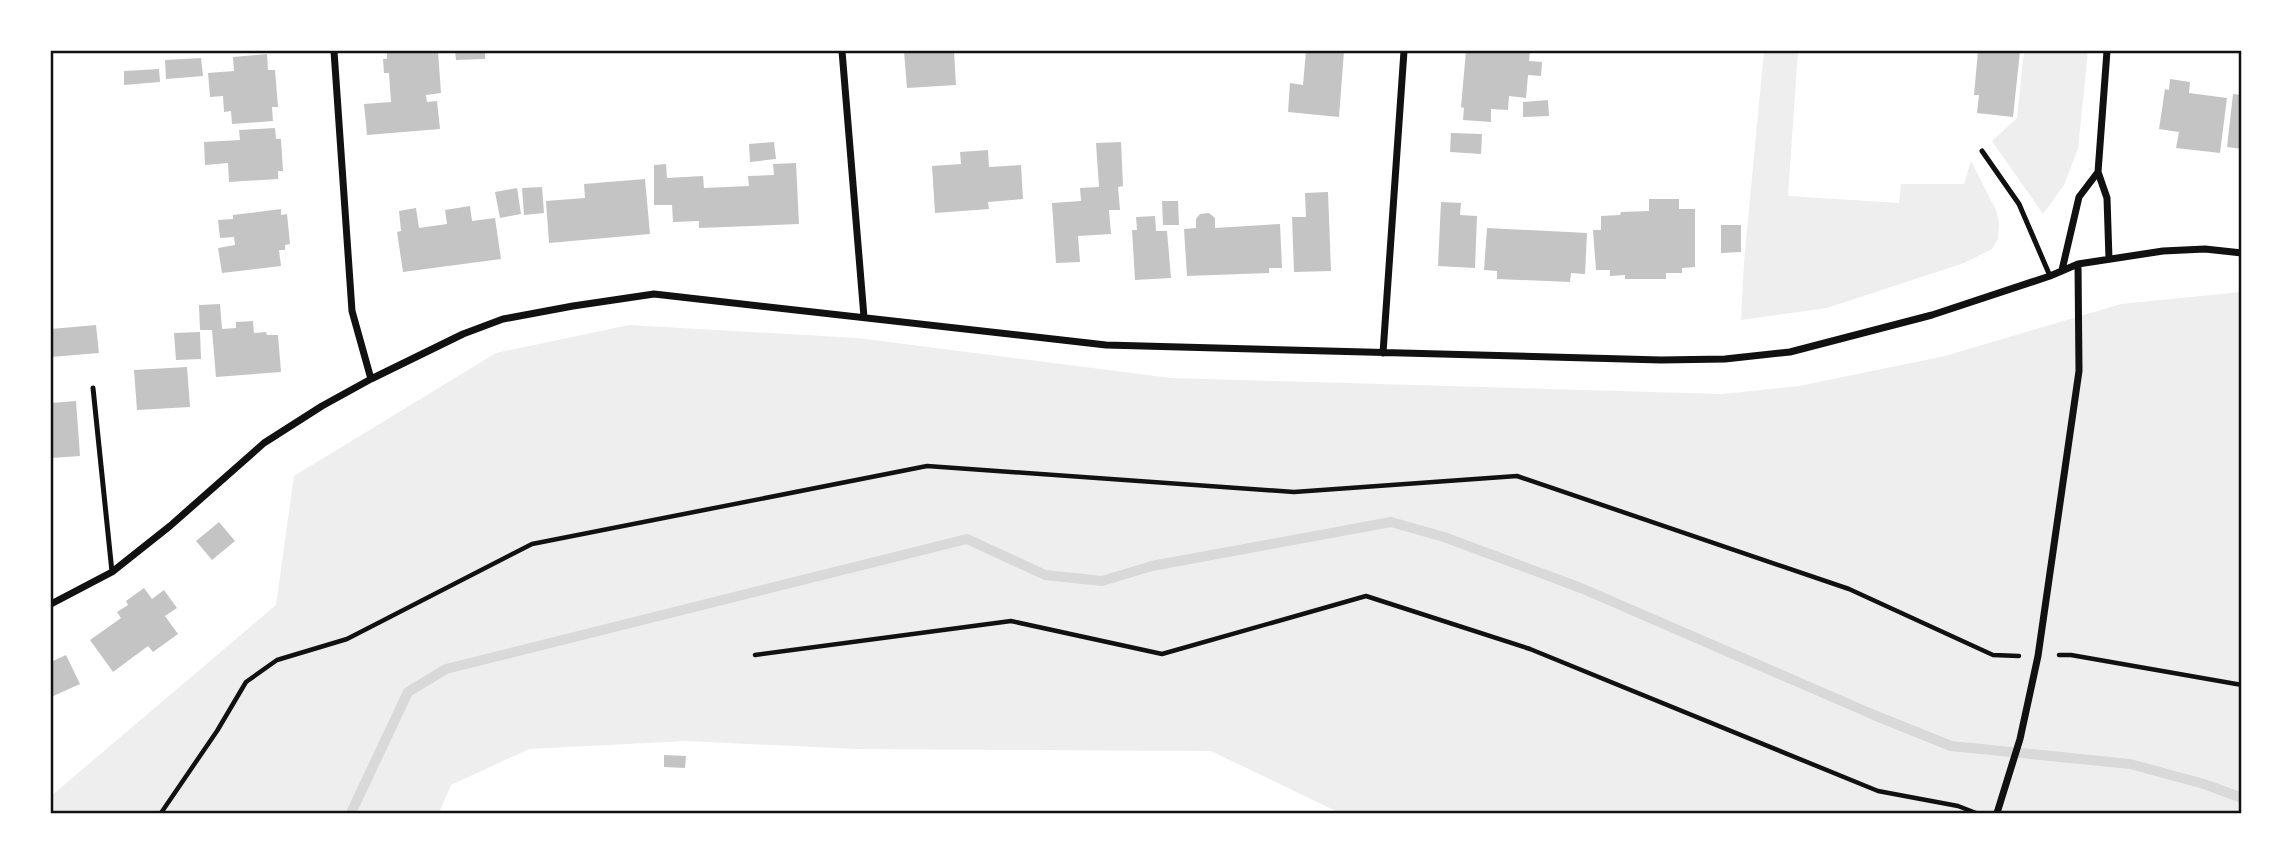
<svg xmlns="http://www.w3.org/2000/svg" width="2293" height="864" viewBox="0 0 2293 864" font-family="Jost,sans-serif">
  <rect width="100%" height="100%" fill="#fff"/>
  <!-- green -->
  <path fill="#eee" d="M1764,51h34l-10,145 111,7 2,-19h63l7,-23 25,49 3,13 -1,16 -6,10 -28,14 -137,45 -86,12 3,-58z
    M2024,51h64l-10,98 -14,36 -21,29 -51,-73 25,-23z
    M2242,292v521h-902l-129,-62 -356,-2 -169,-8 -157,8 -78,36 -12,28h-388v-17l225,-191 18,-129 202,-123 133,-28 228,13 314,40 551,16 77,-8 146,-30 176,-52z"/>
  <g fill="none" stroke-linecap="round" stroke-linejoin="round">
    <!-- stream -->
    <path stroke="#d9d9d9" stroke-width="10" d="M351,813l57,-121 38,-23 521,-130 78,36 57,6 50,-15 239,-44 53,15 137,51 293,127 77,31 179,18 74,20 38,14"/>
  </g>
  <!-- building -->
  <path fill="#c4c4c4" d="M387,51h51l3,42 -15,2 1,7 10,-1 3,28 -73,6 -3,-31 27,-2 -2,-29h-5l-1,-14h4z
    M455,51h30v8l-29,1z
    M904,51h50l2,34 -49,3z
    M1306,51h38l-5,66 -51,-5 2,-29 13,2z
    M1466,51h64l-1,10 13,1 -1,14 -13,-1 -2,23 -17,-2 -1,14 -17,-1v13l-28,-2 1,-12 -3,-1z
    M1978,51h42l-7,66 -36,-4 2,-18h-5z
    M267,54l1,16h7l3,37h-6l1,14 -41,3 -1,-13 -7,1 -1,-16 -13,1 -2,-24 26,-2 -1,-14z
    M201,58l2,18 -37,3 -1,-19z
    M159,69l1,13 -36,3v-14z
    M2170,79l20,3 -1,11 38,5 -7,55 -44,-5 3,-16 -20,-3 6,-40 4,1z
    M2233,94l9,1v54l-15,-2z
    M1548,100l1,16 -26,1v-15z
    M275,128l1,11h5l2,32h-5v8l-49,3 -1,-19 -23,2 -1,-23 36,-2 -1,-10z
    M1451,133l31,1 -1,20 -31,-2z
    M774,142l2,17 -26,3 -1,-18z
    M1121,142l2,44 -5,1 2,23h-11l2,24 -33,2 2,26 -24,1 -4,-60 29,-2 -1,-13 19,-1 -3,-44z
    M988,150l1,17 32,-2 2,34 -35,3 1,7 -54,4 -3,-47 29,-2 -1,-12z
    M796,163l3,61 -100,4v-7l-26,1 -1,-17h-18v-40l12,-1 1,14 36,-2 1,12 45,-2 -1,-10 26,-1 -1,-11z
    M645,179l5,55 -101,9 -3,-42 39,-3 -1,-14z
    M542,187l2,26 -20,2 -2,-27z
    M517,188l4,26 -21,4 -5,-26z
    M1328,192l3,79 -37,1 -2,-55h14l-1,-24z
    M1649,199h30v10h16v58l-13,1v5h-16v6h-41v-4l-15,1v-6h-14l-3,-40h8v-14l19,-1 1,-3 28,-1z
    M1162,201h16l1,24h-16z
    M1441,202l20,1 -1,12 17,1 -2,52 -37,-2z
    M470,206l2,15 23,-3 6,41 -98,13 -6,-40 4,-1 -2,-20 17,-3 3,20 28,-4 -2,-14z
    M281,209v6l6,-1 3,30 -5,1v5h-6l2,16 -59,7 -4,-25 17,-3 -1,-8 -14,1 -2,-18 15,-1v-4z
    M1209,213l6,5v10l65,-4 2,44h-13v5l-82,3 -3,-47 12,-1v-9l4,-5z
    M1155,216l1,15h11l4,47 -36,2 -3,-50h5l-1,-13z
    M1721,225h20v27l-20,1z
    M1487,228l100,5 -2,41 -14,-1 -1,9 -73,-3v-8l-13,-1z
    M220,304l2,25 14,-1v-6l17,-1 1,12 12,-1 1,3h11l3,37 -65,5 -4,-47h-12l-1,-25z
    M96,325l3,28 -48,4v-28z
    M200,332l1,27 -25,1 -2,-27z
    M187,367l3,40 -53,3 -3,-40z
    M76,401l4,55 -29,2v-55z
    M219,522l16,19 -23,19 -16,-19z
    M144,588l8,11 12,-9 13,18 -12,8 13,18 -25,18 -5,-6 -35,26 -23,-32 31,-22 -4,-6 11,-7 -2,-4z
    M66,655l14,29 -29,13v-35z
    M664,755l22,1 -1,12 -21,-1z"/>
  <g fill="none" stroke-linecap="round" stroke-linejoin="round">
    <!-- path -->
    <path stroke="#111" stroke-width="4.5" d="M755,655l256,-34 151,33 204,-58 164,53 348,142 80,15 18,7
      M2059,655h12l171,30
      M161,813l56,-82 29,-49 31,-22 70,-21 185,-95 395,-78 367,26 223,-16 332,113 144,66 26,1"/>
    <!-- service -->
    <path stroke="#111" stroke-width="5" d="M1982,151l37,53 31,72
      M93,388l19,184"/>
    <!-- minor -->
    <path stroke="#111" stroke-width="7" d="M334,51l18,260 19,68
      M842,51l22,266
      M2107,51l-9,121 9,26 2,61
      M2062,270l17,-73 19,-25
      M1383,353l21,-302
      M51,604l61,-32 58,-46 94,-83 58,-37 49,-27 92,-45 40,-15 70,-13 81,-12 452,51 555,15 64,-1 65,-7 142,-37 118,-39 28,-12 85,-13 42,-2 37,4
      M1997,813l23,-74 18,-83 41,-285 -1,-107"/>
  </g>
  <!-- border -->
  <rect width="2293" height="864" fill="none" stroke="#ffffff" stroke-width="105"/>
  <rect x="52" y="52" width="2188" height="760" fill="none" stroke="#111" stroke-width="2.5"/>
</svg>
